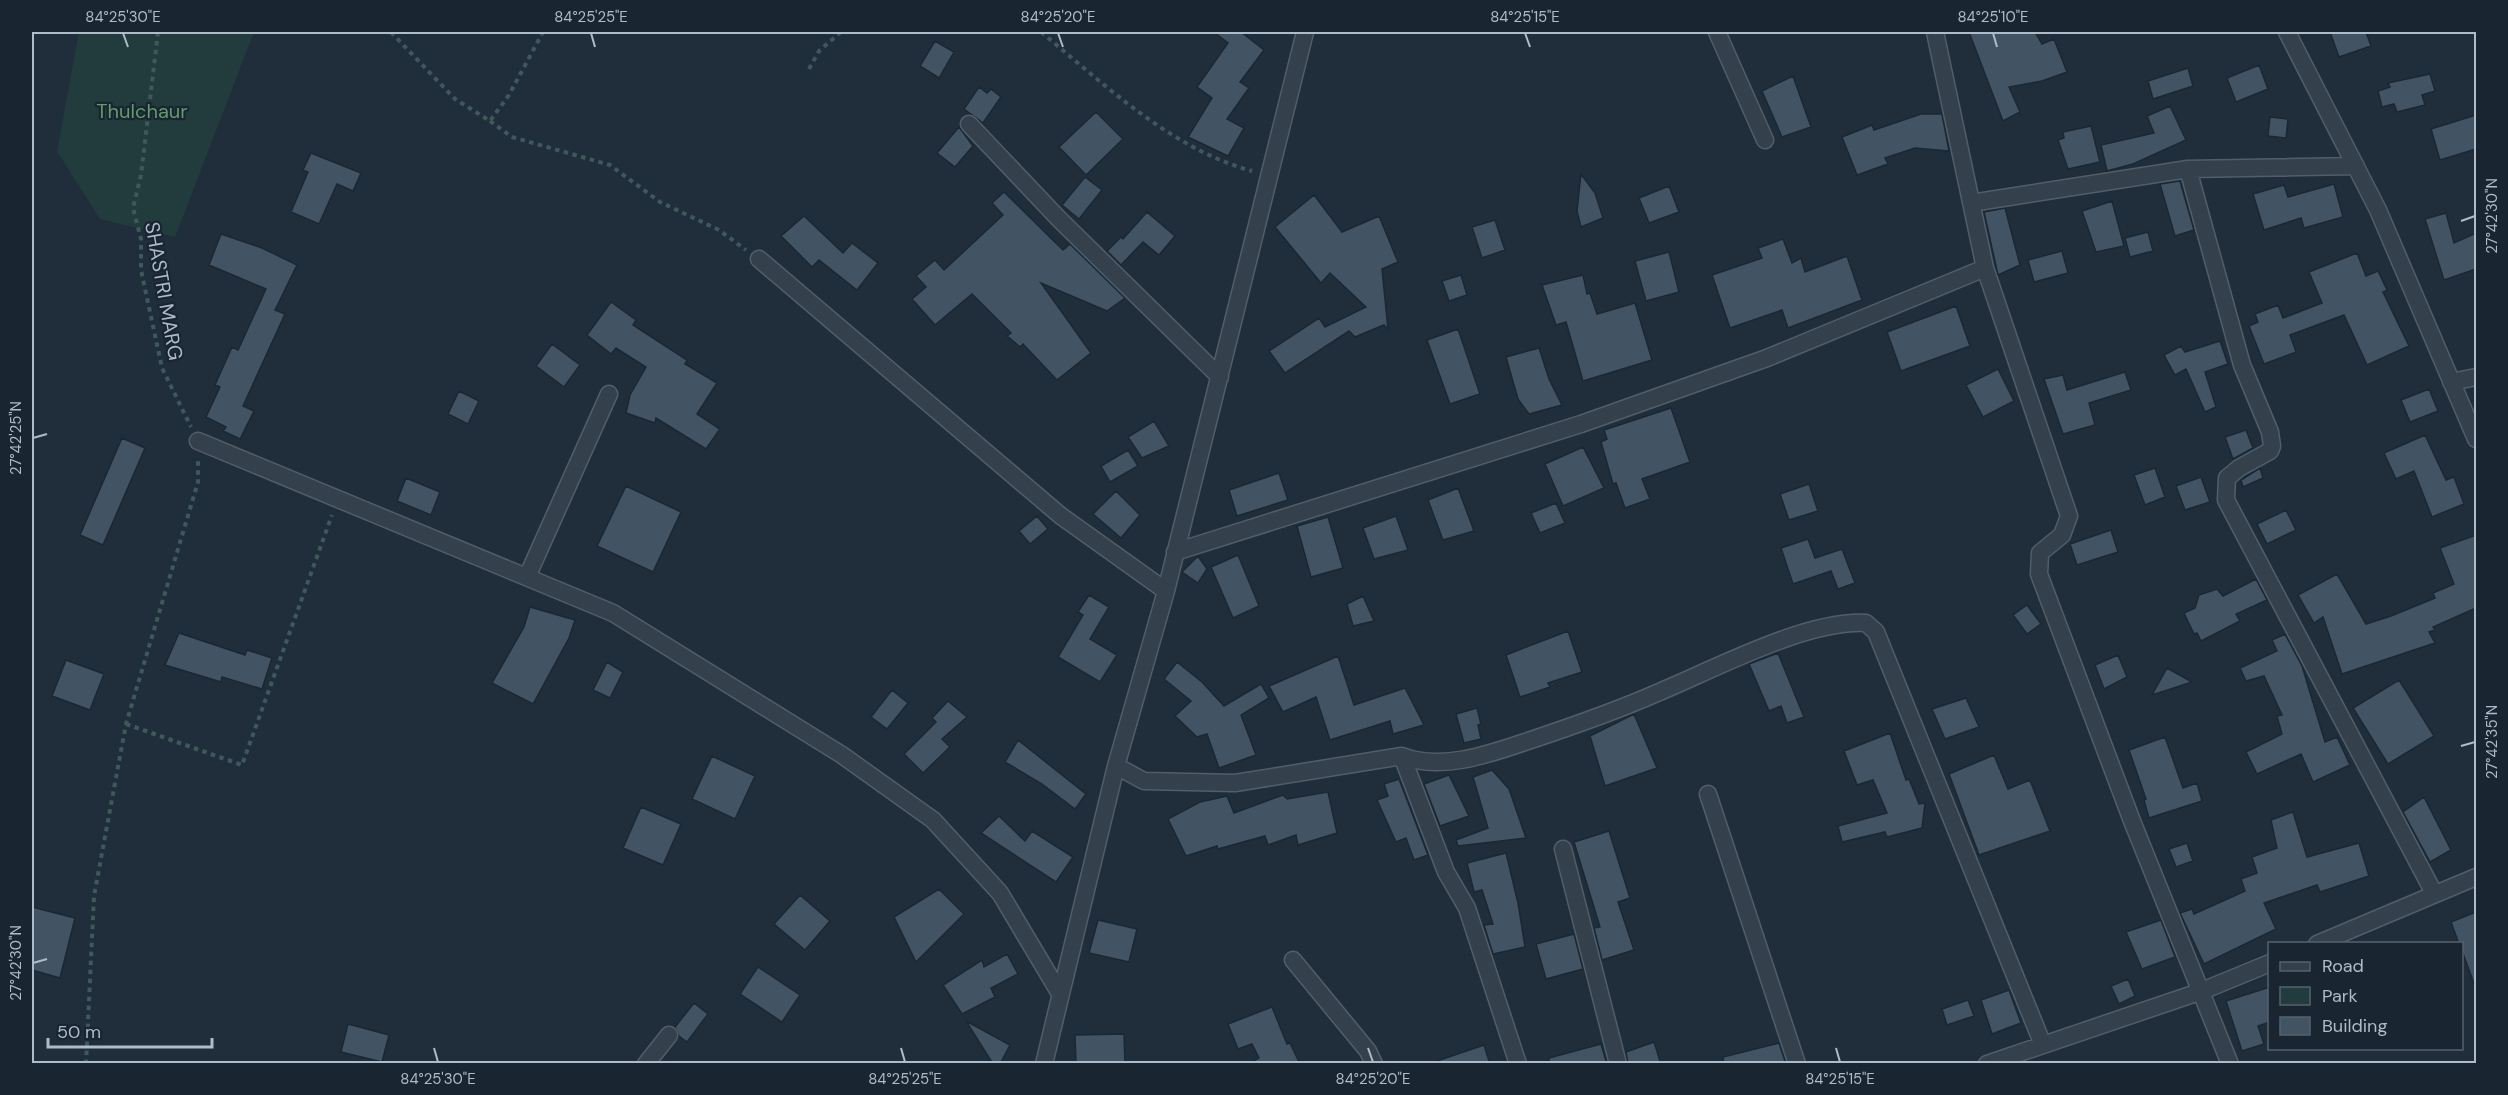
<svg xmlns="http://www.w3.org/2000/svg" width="2508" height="1095" viewBox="0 0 2508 1095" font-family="'DM Sans',sans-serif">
  <rect width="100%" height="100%" fill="#202e3c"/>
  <!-- green -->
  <path fill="#223c3d" d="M79,32h175l-79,205 -75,-18 -43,-68z"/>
  <!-- building -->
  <path fill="#425463" stroke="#1b2733" stroke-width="1.5" d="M1214,32h27l23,18 -24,32 9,6 -22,31 17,9 -16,28 -40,-19 24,-39 -15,-11 31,-44z
    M1969,32h66l7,12 12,-5 13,33 -25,9 -33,6 11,25 -17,9z
    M2330,32h36l5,14 -32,11z
    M935,41l19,11 -15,26 -19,-12z
    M2259,65l9,24 -32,13 -9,-24z
    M2188,68l5,18 -40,13 -5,-18z
    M2430,74l5,17 -13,4 3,10 -28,7 -3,-8 -12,3 -4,-16 12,-4 -2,-4z
    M1793,76l18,51 -29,10 -20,-46z
    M979,87l8,6 4,-4 10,8 -18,26 -19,-14z
    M2170,106l16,34 -53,24 -26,7 -6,-26 53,-12 -7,-17z
    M1096,112l27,27 -37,36 -27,-28z
    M1921,114h21l7,37 -34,-3 -30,10 3,6 -31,11 -15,-38 30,-12 2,5z
    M2476,115v34l-36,11 -9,-31z
    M2270,117l18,2 -2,19 -18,-2z
    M2091,126l9,36 -32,7 -10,-29 6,-2 -1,-6z
    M959,127l14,19 -18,21 -18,-14z
    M311,153l50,20 -8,18 -16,-7 -18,40 -28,-12 17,-40 -5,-2z
    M1581,174l14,19 8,25 -22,9 -4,-16z
    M1085,177l17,13 -23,29 -17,-14z
    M2180,181l14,49 -19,6 -15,-52z
    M2334,184l9,33 -39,11 -3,-10 -37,12 -11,-36 31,-9 4,12z
    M1669,186l10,26 -30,11 -10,-25z
    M1004,192l59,58 7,-6 55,54 -18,13 -66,-28 50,70 -34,27 -34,-36 -3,3 -13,-11 4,-3 -39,-39 -37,31 -23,-26 14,-12 -10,-11 19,-16 9,10 59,-55 -11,-12z
    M1314,195l28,37 37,-16 19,46 -16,7 6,60 -4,-4 -29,12 -6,-6 -64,42 -16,-22 50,-33 6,9 41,-20 -36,-34 -9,10 -46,-56z
    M2112,201l12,45 -28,6 -14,-41z
    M2005,208l15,57 -22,10 -14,-63z
    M1147,212l28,24 -16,19 -16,-13 -22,23 -14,-14 14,-14 2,2z
    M2446,213l8,30 22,-10v36l-32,11 -19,-61z
    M804,216l39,37 9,-10 26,20 -21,27 -38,-30 -7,7 -31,-31z
    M1495,220l10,30 -23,8 -10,-31z
    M2148,232l5,19 -23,6 -5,-19z
    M221,234l41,14 35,17 -22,45 10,4 -42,92 11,5 -14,28 -17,-8 3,-4 -20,-10 14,-30 -5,-2 17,-38 6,3 28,-61 -57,-24z
    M1783,239l9,24 9,-5 4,14 42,-16 15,44 -74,28 -6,-18 -52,18 -18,-53 50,-17 -4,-10z
    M2062,251l6,22 -34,9 -6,-22z
    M1669,252l10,40 -33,9 -11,-40z
    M2357,253l9,23 12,-5 9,19 -4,2 26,54 -42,19 -23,-50 -54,20 6,17 -32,12 -15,-38 9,-4 -3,-8 23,-9 5,13 39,-15 -13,-31z
    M1461,275l6,20 -18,6 -7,-20z
    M1583,275l4,19 3,-1 7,21 38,-11 17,57 -69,21 -17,-59 -10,3 -14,-40z
    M611,302l25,18 -3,5 54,35 -2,4 32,19 -20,31 23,15 -14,20 -50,-31 -1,5 -29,-10 4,-18 16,-28 -30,-19 -5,6 -24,-19z
    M1956,306l14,40 -69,25 -14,-39z
    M1458,329l22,65 -30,10 -23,-64z
    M2220,341l8,23 -23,8 11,35 -11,5 -19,-43 -11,6 -11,-20 17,-9 4,6z
    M552,344l28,21 -16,22 -28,-21z
    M1539,348l10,31 13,26 -33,9 -11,-15 -12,-42z
    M1998,369l16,32 -31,16 -17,-32z
    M2125,372l6,18 -42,13 6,22 -32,9 -19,-55 19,-4 4,15z
    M2429,389l9,22 -28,11 -9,-22z
    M459,391l20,10 -11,23 -20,-10z
    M1671,408l19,54 -48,17 8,20 -25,9 -9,-25 -3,1 -12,-42 6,-3 -3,-9z
    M1154,421l15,25 -27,12 -14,-21z
    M2246,430l7,18 -20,11 -8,-22z
    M2425,435l21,45 8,-3 10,27 -32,13 -18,-46 -18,8 -12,-26z
    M122,438l23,10 -42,97 -23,-10z
    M1583,447l21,41 -41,18 -18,-42z
    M1128,450l10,16 -28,16 -9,-16z
    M2155,468l10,29 -20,8 -11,-30z
    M2260,468l3,10 -20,9 -2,-7z
    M1279,473l9,27 -51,16 -8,-26z
    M2201,477l9,25 -25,8 -9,-24z
    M406,478l34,14 -9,23 -34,-14z
    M1809,484l9,27 -29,9 -9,-26z
    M626,486l55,26 -28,60 -56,-26z
    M1458,488l16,43 -31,9 -15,-40z
    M1116,491l24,24 -19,23 -28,-24z
    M1556,503l9,20 -25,10 -9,-20z
    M2286,510l10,20 -29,14 -10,-20z
    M1037,516l11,13 -18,15 -11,-13z
    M1396,516l12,34 -34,9 -11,-31z
    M1328,517l15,51 -32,9 -14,-51z
    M2111,530l7,22 -41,13 -7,-21z
    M2476,535v73l-43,19 2,3 -6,2 6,11 -93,31 -19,-57 -9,6 -16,-28 39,-21 29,50 25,-8 44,-18 -2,-5 21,-9 -14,-36z
    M1808,539l7,19 27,-9 13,34 -17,6 -7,-18 -38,13 -12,-36z
    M1238,555l21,51 -26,12 -22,-51z
    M1198,556l9,13 -9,14 -16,-11z
    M2256,579l11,21 -31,14 4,7 -39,20 -4,-8 -3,1 -10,-21 11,-5 4,-13 18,-6 6,7z
    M1089,595l20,12 -19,32 27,16 -17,27 -42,-25 25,-42 -5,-3z
    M1363,596l11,25 -21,5 -6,-22z
    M2027,605l14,19 -14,10 -14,-19z
    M530,607l45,13 -6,18 -36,66 -41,-21 32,-56z
    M1568,631l14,41 -34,11 2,4 -30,10 -14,-42z
    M179,633l66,22 2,-5 25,8 -10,31 -40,-12 -1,5 -56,-17z
    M2285,634l17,32 23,76 12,-5 13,28 -37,17 -12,-28 -44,20 -11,-22 36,-18 -5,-18 5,-1 -18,-39 -18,5 -6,-13 37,-17 -5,-11z
    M1778,653l26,64 -17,6 -6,-17 -12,5 -20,-47z
    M2118,655l9,22 -23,12 -9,-24z
    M1338,656l16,49 51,-17 19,37 -31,9 -3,-13 -60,19 -14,-43 -33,15 -14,-26z
    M66,660l38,14 -14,36 -38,-14z
    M607,662l16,10 -13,26 -17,-8z
    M1177,662l25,20 22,24 37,-22 8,14 -28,17 15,40 -37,13 -12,-34 -10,3 -22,-21 16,-15 -27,-22z
    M2167,668l25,14 -40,13z
    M2399,680l35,56 -46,28 -35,-56z
    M892,690l16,13 -21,26 -16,-12z
    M1966,698l13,29 -34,12 -13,-30z
    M948,701l19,16 -25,22 8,8 -27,26 -19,-19 32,-32 -4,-4z
    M1477,708l4,16 -3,1 3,14 -17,4 -8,-29z
    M1634,714l23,54 -52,18 -15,-50z
    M1890,733l16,47 3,-1 10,25 6,-1 -3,25 -35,9 -2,-5 -43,10 -4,-16 49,-13 -14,-33 -16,5 -13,-34z
    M2165,737l18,51 14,-5 5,18 -53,17 -5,-18 2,-1 -17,-49z
    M1018,740l68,54 -11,15 -33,-25 -37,-22z
    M1994,755l14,34 22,-9 20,51 -71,24 -30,-81z
    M712,756l43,20 -20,43 -43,-20z
    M1492,770l17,19 17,49 -68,8 -2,-6 32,-12 -15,-51z
    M1449,775l20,41 -29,10 -16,-42z
    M1399,779l29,76 -14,5 -8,-22 -10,4 -19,-42 11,-4 -4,-12z
    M1328,792l9,41 -39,12 -2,-10 -28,10 -3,-9 -47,13 -1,-3 -31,10 -18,-37 32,-17 27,-6 7,17 49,-18 4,4z
    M2424,797l27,53 -21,12 -27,-50z
    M641,807l40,17 -18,41 -40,-17z
    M2293,812l14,45 52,-14 10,33 -49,16 -3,-7 -53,18 12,26 -72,35 -24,-51 12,-4 2,5 51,-23 -4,-12 16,-6 -5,-16 25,-9 -6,-28z
    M999,816l26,25 7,-10 41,26 -17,25 -75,-49z
    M1609,831l21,67 -12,4 16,48 -32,10 -8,-32 6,-1 -26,-85z
    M2187,843l6,18 -17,6 -7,-18z
    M1506,853l12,50 7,44 -32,7 -9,-29 9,-1 -11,-34 -8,2 -7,-29z
    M939,889l25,25 -48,48 -22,-45z
    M800,895l30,26 -25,29 -31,-26z
    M32,907l43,11 -15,60 -28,-8z
    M2476,912v74h-1l-13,-35v-7h-3l-8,-22z
    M1098,920l39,9 -8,33 -40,-9z
    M2161,920l14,37 -33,12 -16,-37z
    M1574,934l9,35 -37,10 -10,-35z
    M1007,954l11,20 -27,14 4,9 -33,17 -19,-29 39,-25 2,7z
    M758,967l42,28 -18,27 -42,-28z
    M2128,979l7,17 -16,8 -8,-18z
    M2270,987v35l-12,4 6,18 -22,7 -16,-50z
    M2009,990l12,33 -29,11 -11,-34z
    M1968,1000l6,16 -27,9 -5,-16z
    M694,1003l14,11 -21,28 -8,-6 -4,-9z
    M1272,1007l15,37 3,-1 10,21h-52l11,-6 -7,-14 -14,5 -10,-25z
    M966,1021l44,24 -10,19h-7z
    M348,1024l41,11 -7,27 -41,-10z
    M1124,1034l1,30h-49l-1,-29z
    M1654,1042l7,22h-33l-2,-12z
    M1779,1043l7,21h-62l-1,-7z
    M1601,1044l6,20h-58v-6z
    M1484,1045l6,19h-52l-1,-3z"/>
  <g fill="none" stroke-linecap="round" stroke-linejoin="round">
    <defs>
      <path id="minor" d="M1717,32l48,108
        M2287,32l91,178 98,229
        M969,124l90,95 161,158
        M2188,169l54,196 28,67 2,14 -2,5 -31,17 -12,10 -1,22 208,393
        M1971,203l217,-34 168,-3
        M759,259l302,257 105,75
        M1985,268l84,248 -7,19 -22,18 -1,21 93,247 98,243
        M2451,382l25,-5
        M198,441l415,172 229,142 91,65 67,73 59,99
        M1175,552l406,-128 186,-66 218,-90 -50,-236
        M527,577l82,-183
        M1402,756l44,116 21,36 51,156
        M1116,766l28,15 91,2 167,-27c38,15 85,-1 123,-14 45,-15 89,-30 132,-49 58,-24 148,-73 209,-70l10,9 167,413
        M1708,794l89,270
        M1563,849l55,215
        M2317,944l159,-67
        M1293,960l75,91 6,13
        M646,1064l23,-29
        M1044,1064l72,-298 50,-175 139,-559
        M1987,1064l215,-73 68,-28"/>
    </defs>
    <!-- minor casing -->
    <use href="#minor" stroke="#515e6a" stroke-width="19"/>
    <!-- path -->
    <path stroke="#3f595a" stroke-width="4" stroke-dasharray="4.5 4.5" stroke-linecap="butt" d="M158,32l-17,143 -8,33 8,31v31l21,98 29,59
      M391,32l64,67 35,22 19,-26 34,-63
      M1041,32c63,52 130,117 211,139
      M809,69l10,-18 22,-19
      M490,121l22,16 98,28 50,37 59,28 27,20
      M126,724l116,41 90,-250
      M86,1064l8,-168 32,-172 72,-242v-23"/>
    <!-- minor -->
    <use href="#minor" stroke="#34404c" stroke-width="16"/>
  </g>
  <!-- ticks -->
  <path fill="none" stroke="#aebbc8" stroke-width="2" d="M123,33l5,14M591,33l4,14M1058,33l5,14M1525,33l5,14M1993,33l4,14M2461,221l14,-5M33,438l14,-4M2461,746l14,-4M33,963l14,-4M434,1048l4,14M901,1048l4,14M1368,1048l5,14M1836,1048l4,14"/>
  <g text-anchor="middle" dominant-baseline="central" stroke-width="4.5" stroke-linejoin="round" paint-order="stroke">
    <!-- park labels -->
    <g font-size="20" fill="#639c6b" stroke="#192531">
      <text x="142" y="111">Thulchaur</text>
    </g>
    <!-- street labels -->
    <g font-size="20" fill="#aebbc8" stroke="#192531">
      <text transform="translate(164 291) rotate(80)">SHASTRI MARG</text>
    </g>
  </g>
  <!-- border -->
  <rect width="2508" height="1095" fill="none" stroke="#192531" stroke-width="66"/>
  <!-- legend -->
  <rect x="2268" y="942" width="195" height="108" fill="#192531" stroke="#55616d" stroke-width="1.5"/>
  <rect x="2280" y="962" width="30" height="9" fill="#34404c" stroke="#55616d" stroke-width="1.5"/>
  <text x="2322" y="972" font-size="18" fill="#aebbc8">Road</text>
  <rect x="2280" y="987" width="30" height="18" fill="#223c3d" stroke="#55616d" stroke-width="1.5"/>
  <text x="2322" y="1002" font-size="18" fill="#aebbc8">Park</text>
  <rect x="2280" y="1017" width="30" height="18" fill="#425463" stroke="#55616d" stroke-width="1.5"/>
  <text x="2322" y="1032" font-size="18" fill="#aebbc8">Building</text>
  <!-- scale -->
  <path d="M48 1038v9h164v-9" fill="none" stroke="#aebbc8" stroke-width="3"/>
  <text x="57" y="1038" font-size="18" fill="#aebbc8" stroke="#192531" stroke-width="4.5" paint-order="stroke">50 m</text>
  <rect x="33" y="33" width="2442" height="1029" fill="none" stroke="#aebbc8" stroke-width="2"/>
  <g font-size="15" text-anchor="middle" fill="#aebbc8">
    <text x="123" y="22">84°25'30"E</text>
    <text x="591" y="22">84°25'25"E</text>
    <text x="1058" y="22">84°25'20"E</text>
    <text x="1525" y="22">84°25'15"E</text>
    <text x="1993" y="22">84°25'10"E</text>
    <text transform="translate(2492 216) rotate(-90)" y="5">27°42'30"N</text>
    <text transform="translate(16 438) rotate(-90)" y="5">27°42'25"N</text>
    <text transform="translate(2492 742) rotate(-90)" y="5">27°42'35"N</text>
    <text transform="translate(16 963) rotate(-90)" y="5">27°42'30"N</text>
    <text x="438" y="1084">84°25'30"E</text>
    <text x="905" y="1084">84°25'25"E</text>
    <text x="1373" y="1084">84°25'20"E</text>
    <text x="1840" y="1084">84°25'15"E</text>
  </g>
</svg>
